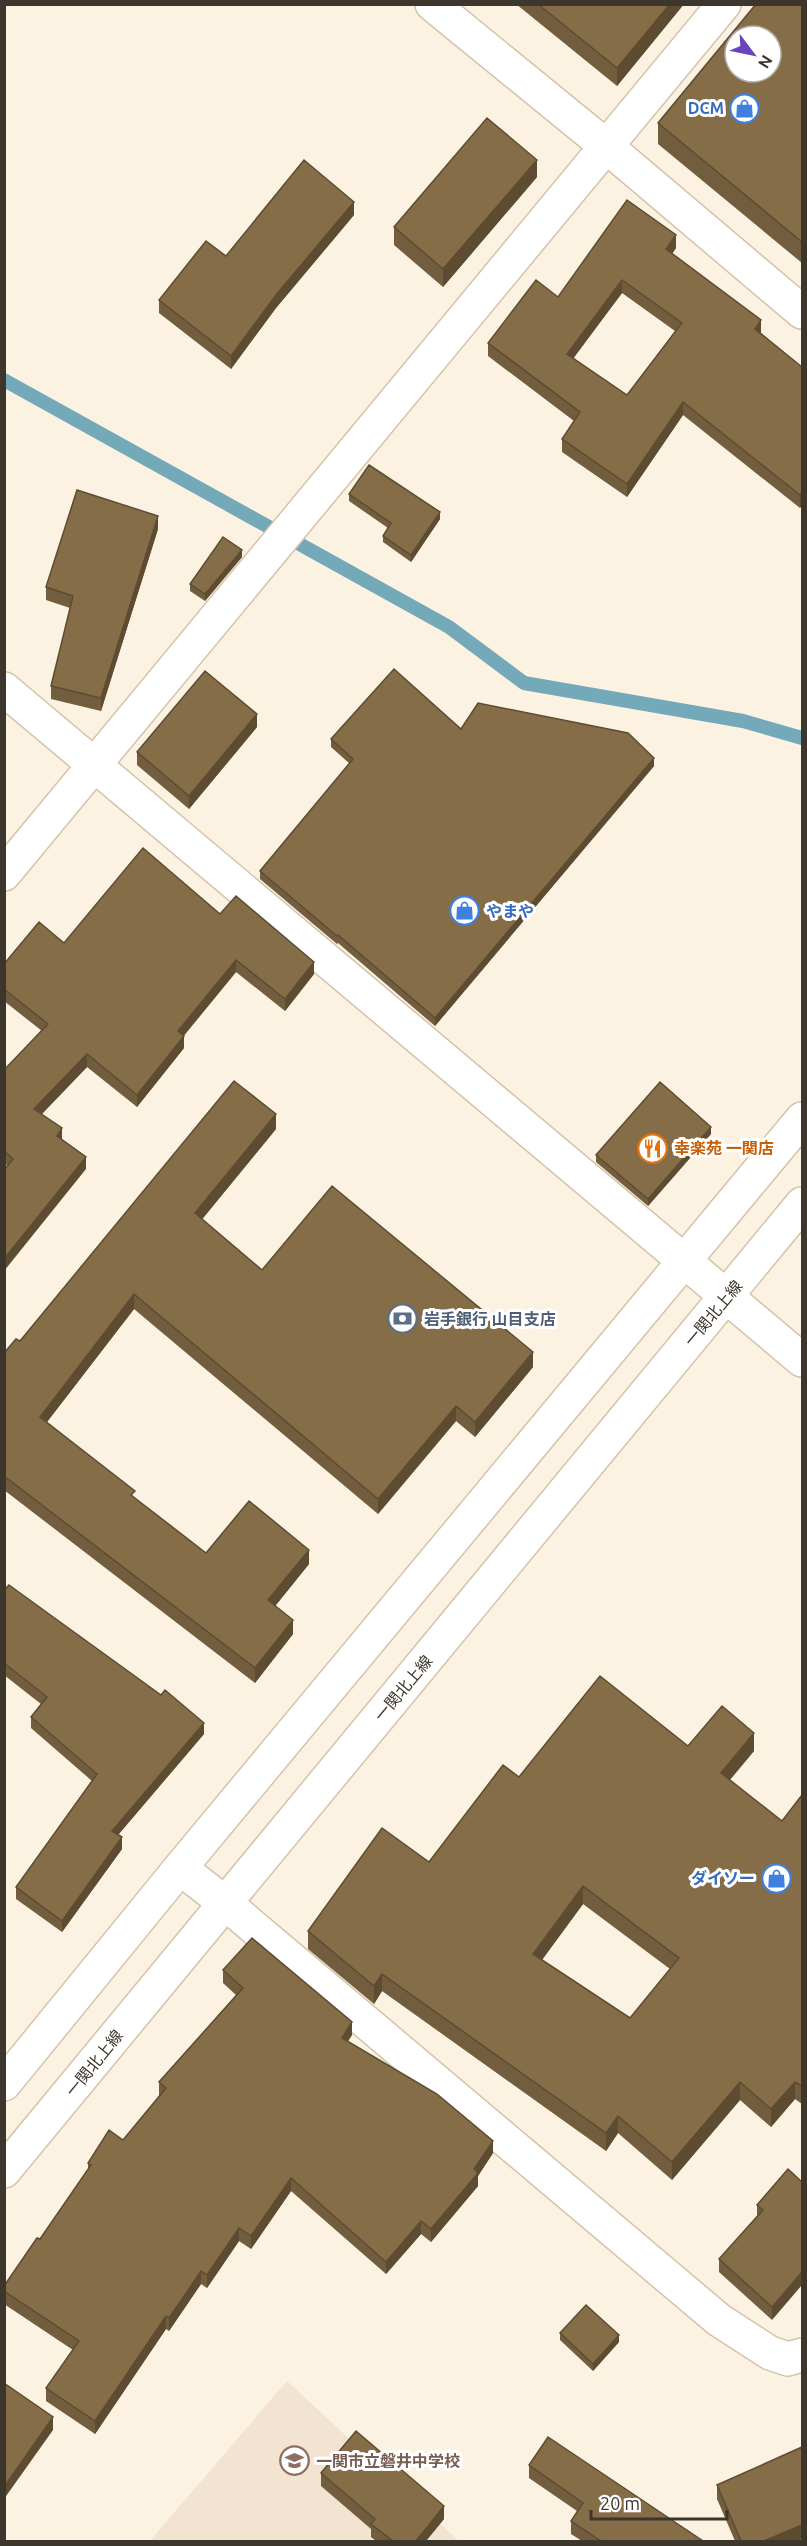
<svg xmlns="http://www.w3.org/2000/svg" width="807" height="2546" viewBox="0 0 807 2546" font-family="Ubuntu,'Noto Sans JP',sans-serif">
  <rect width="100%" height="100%" fill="#fcf2e2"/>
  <!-- education -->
  <path fill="#f3e3d1" d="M287,2381l172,160 -310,1z"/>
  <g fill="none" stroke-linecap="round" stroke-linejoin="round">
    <!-- stream -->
    <path stroke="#74a9ba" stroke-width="14" d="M4,380l445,247 75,56 219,38 59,17"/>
    <defs>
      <path id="minor" d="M432,4l174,142 196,166
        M4,689l798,671
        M4,874l720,-870
        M180,1868l45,35 494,417 51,33 18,6 14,-4"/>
      <path id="major" d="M4,2084l176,-216 622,-749
        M4,2171l798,-967"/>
    </defs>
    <!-- minor casing -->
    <use href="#minor" stroke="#d4c3aa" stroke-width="36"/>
    <!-- major casing -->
    <use href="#major" stroke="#d4c3aa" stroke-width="36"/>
    <!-- minor -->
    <use href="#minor" stroke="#fff" stroke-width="33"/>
    <!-- major -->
    <use href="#major" stroke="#fff" stroke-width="33"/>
  </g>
  <!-- wall -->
  <path fill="#725e3e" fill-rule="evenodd" d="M516,4h168l-67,82z
    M802,4v259l-144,-119v-21z
    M537,177l-94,110 -49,-42v-18z
    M354,215l-78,93 -45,61 -72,-56v-13l67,-44z
    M676,248l-4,6 89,79 41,34v138l-2,3 -117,-93 -56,82 -65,-45v-13l12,-18 -86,-65v-13l70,-46zM622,293l53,38 -48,64 -54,-37z
    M349,494l91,25 -29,43 -28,-20v-6l5,-8 -39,-27z
    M158,529l-57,182 -50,-12v-13l19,-78 -24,-8v-13z
    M242,557l-37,44 -15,-10v-7z
    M257,727l-68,82 -52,-44v-13z
    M461,729l193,37 -219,260 -97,-83 -1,1 -77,-65v-8l90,-107 -19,-17v-8z
    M220,914l94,60 -29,37 -49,-39 -52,63v13l-47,59 -50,-40 -45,47 44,55 -78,-3 -4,-3v-93l38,-39 -38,-30v-37l60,-21z
    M276,1129l-74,90 60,51 271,97 -58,70 -19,-16 -78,93 -244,-205 -87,113 88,76 71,55 103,11 -34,42 18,28 -38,49 -251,-193v-137z
    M711,1134l-63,72 -52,-44v-7z
    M4,1590l200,144 -86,101 4,14 -60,83 -46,-33v-12l76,-106 -61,-53v-11l10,-13 -37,-29z
    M688,1746l66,5 -24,29 52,41 20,-26v309l-7,-5 -24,28 -31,-27 -68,80 -54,-47 -12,18 -224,-160 -8,13 -66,-55v-18l121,-69 90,-85zM583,1904l87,65 -40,49 -88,-58z
    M223,1970l129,65 -4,6 145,112 -15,23v10l-47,56 -10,-8 -35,40 -95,-83 -40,58 -12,-8 -32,47 -6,-4 -32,47 -3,-2 -71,105 -49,-33v-13l27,-38 -69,-46v-18l36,-47 48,-69v-7l35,-23 37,-44 -1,-1v-13l77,-87 -13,-12z
    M788,2169l-16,151 -53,-48v-13l38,-43v-11z
    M560,2333l59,9 -26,29 -33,-31z
    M529,2465l174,76h-121l-11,-7v-13l6,-10 -48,-33z
    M321,2473l123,46 -18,22h-50l-5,-4v-8l-50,-43z
    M717,2485l81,56h-63l-18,-42z"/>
  <!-- shaded-wall -->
  <path fill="#5d4c32" d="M670,4h14l-67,82v-18z
    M537,160v17l-94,110v-18z
    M354,202v13l-78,93 -45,61v-13l45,-61z
    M676,235v13l-10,14v-13z
    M622,280v13l-55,74v-13z
    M761,320v13l-6,-4z
    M683,402v13l-56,82v-13z
    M802,492v13l-2,3v-13z
    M440,512v7l-29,43v-7z
    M158,516v13l-57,182v-13z
    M242,550v7l-37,44v-7z
    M257,714v13l-68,82v-13z
    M654,758v8l-219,260v-8z
    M236,960v12l-58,71v-12z
    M314,962v12l-29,37v-12z
    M184,1036v12l-47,59v-12z
    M87,1054v13l-53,55v-13z
    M276,1114v15l-81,99v-15z
    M711,1127v7l-63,72v-7z
    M62,1128v12l-5,-4z
    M86,1157v12l-82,102v-12z
    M134,1294v15l-94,122v-14z
    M533,1352v15l-58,70v-15z
    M456,1406v15l-78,93v-15z
    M309,1550v14l-41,51v-15z
    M293,1620v14l-38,49v-15z
    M204,1723v11l-92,108v-11z
    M754,1733v18l-33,39v-17z
    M122,1837v12l-60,83v-11z
    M583,1886v18l-50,68v-18z
    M382,1974v17l-8,13v-18z
    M352,2022v13l-10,15v-12z
    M740,2082v18l-68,80v-18z
    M795,2082v17l-24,28v-18z
    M618,2116v17l-12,18v-18z
    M493,2141v12l-15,23v10l-47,56v-13l43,-60z
    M291,2178v13l-40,58v-13z
    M421,2221v13l-35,40v-12z
    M239,2228v13l-32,47v-13z
    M201,2271v13l-32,47v-13z
    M802,2272v13l-30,35v-13z
    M166,2316v13l-71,105v-13z
    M619,2335v7l-26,29v-7z
    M53,2417v13l-49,69v-12z
    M444,2506v13l-18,22h-10z
    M802,2525v14l-4,2h-34z"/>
  <!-- building -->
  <path fill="#856d48" stroke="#5d4c32" stroke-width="1.5" fill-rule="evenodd" d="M538,4h132l-53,64z
    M756,4h46v238l-144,-119zM735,36h36v36h-36z
    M487,118l50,42 -94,109 -49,-42z
    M304,160l50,42 -78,93 -45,61 -72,-56 47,-59 20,15z
    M627,200l49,35 -10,14 95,71 -6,9 47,38v125l-2,3 -117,-93 -56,82 -65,-45 18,-27 -92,-69 48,-63 22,17zM622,280l60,43 -55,72 -60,-41z
    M369,465l71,47 -29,43 -28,-19 8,-13 -42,-29z
    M77,490l81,26 -57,182 -50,-12 22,-90 -27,-9z
    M223,537l19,13 -37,44 -15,-10z
    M394,669l67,60 17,-26 150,30 26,25 -219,260 -97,-83 -1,1 -77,-65 93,-112 -22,-20z
    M205,671l52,43 -68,82 -52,-44z
    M143,848l77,66 16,-18 78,66 -29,37 -49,-39 -58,71 6,5 -47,59 -50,-41 -53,55 28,19 -5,8 29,21 -82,102v-89l9,-11 -9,-8v-81l44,-46 -44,-35v-25l35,-42 25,21z
    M234,1081l42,33 -81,99 67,57 70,-84 201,166 -58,70 -19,-16 -78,93 -244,-205 -94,123 95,74 -4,4 75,58 43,-52 60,49 -41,50 25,20 -38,48 -251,-192v-123l12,-14 4,2z
    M660,1082l51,45 -63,72 -52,-44z
    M9,1585l152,110 4,-5 39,33 -92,108 10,6 -60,84 -46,-34 81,-113 -66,-57 16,-20 -43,-34v-73z
    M600,1676l88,70 34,-40 32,27 -33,40 61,48 20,-26v291l-7,-4 -24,27 -31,-27 -68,80 -54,-46 -12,17 -224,-159 -8,12 -66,-55 74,-103 47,34 74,-97 16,12zM583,1886l96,72 -49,60 -97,-64z
    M252,1938l100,84 -10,16 95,56 56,47 -19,28 4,4 -47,56 -10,-8 -35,41 -95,-84 -40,58 -12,-8 -32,47 -6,-4 -32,47 -3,-2 -71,105 -49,-33 33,-47 -75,-50v-5l33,-48 3,1 51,-74 -3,-2 21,-33 14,10 43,-52 -7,-6 84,-94 -20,-18z
    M788,2169l14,13v90l-30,35 -53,-48 44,-49 -6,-5z
    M586,2305l33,30 -26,29 -33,-31z
    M4,2383l49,34 -49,70z
    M356,2431l88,75 -28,35h-23l-22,-17 4,-5 -54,-46z
    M548,2437l155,104h-102l-30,-20 12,-18 -54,-38z
    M802,2447v78l-38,16h-23l-24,-56z"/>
  <!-- icons -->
  <defs>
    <symbol id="shop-ring" viewBox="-11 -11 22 22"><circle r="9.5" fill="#fff" stroke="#3f7fe0" stroke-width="1.5"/><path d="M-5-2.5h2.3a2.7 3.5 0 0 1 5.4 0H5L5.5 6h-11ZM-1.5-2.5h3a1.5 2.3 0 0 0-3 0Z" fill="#3f7fe0"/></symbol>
    <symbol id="restaurant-ring" viewBox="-11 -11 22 22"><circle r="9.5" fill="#fff" stroke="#e8710a" stroke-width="1.5"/><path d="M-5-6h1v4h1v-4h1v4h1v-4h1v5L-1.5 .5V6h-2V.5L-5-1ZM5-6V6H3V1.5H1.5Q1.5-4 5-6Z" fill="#e8710a"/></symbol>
    <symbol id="bank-ring" viewBox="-11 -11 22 22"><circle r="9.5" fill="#fff" stroke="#5c6f8a" stroke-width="1.5"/><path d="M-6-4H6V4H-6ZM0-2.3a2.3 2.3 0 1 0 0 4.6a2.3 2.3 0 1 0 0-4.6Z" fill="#5c6f8a"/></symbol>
    <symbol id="school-ring" viewBox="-11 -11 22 22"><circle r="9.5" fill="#fff" stroke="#8d6e63" stroke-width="1.5"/><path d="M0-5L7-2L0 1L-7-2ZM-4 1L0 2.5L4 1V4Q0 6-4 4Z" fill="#8d6e63"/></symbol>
  </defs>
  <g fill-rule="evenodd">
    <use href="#shop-ring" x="728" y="92" width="33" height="33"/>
    <use href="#shop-ring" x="448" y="894" width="33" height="33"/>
    <use href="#restaurant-ring" x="636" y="1132" width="33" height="33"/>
    <use href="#bank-ring" x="386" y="1302" width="33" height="33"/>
    <use href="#shop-ring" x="760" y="1862" width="33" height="33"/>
    <use href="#school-ring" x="278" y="2444" width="33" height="33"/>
  </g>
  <g text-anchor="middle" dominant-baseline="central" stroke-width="6" stroke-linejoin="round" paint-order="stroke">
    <!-- shop labels -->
    <g font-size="16" font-weight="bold" fill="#366cbe" stroke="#fff" text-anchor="end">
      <text x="724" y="108">DCM</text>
      <text x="486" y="911" text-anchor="start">やまや</text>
      <text x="755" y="1878">ダイソー</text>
    </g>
    <!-- food labels -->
    <g font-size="16" font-weight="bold" fill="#c56008" stroke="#fff" text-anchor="start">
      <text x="674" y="1148">幸楽苑 一関店</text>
    </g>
    <!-- street labels -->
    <g font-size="16" fill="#3d362c" stroke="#fff">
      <text transform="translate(713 1313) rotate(-50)">一関北上線</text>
      <text transform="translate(403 1688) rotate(-50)">一関北上線</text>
      <text transform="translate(94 2063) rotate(-51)">一関北上線</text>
    </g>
    <!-- service labels -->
    <g font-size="16" font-weight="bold" fill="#4e5e75" stroke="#fff" text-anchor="start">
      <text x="424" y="1319">岩手銀行 山目支店</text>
    </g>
    <!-- education labels -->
    <g font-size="16" font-weight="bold" fill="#785e54" stroke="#fff" text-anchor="start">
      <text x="316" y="2461">一関市立磐井中学校</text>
    </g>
  </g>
  <!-- border -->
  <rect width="807" height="2546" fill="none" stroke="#3d362c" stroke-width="12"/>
  <!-- north arrow -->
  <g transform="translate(753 54) rotate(122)"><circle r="28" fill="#ffffff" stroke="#b1afab" stroke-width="1.5"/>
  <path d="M0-4.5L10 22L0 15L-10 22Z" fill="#6944bc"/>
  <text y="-9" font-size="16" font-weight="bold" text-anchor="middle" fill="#3d362c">N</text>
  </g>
  <!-- scale -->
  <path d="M591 2510v9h136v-9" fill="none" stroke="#3d362c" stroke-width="3"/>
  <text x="600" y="2510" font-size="18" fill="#3d362c" stroke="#ffffff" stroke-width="4.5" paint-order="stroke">20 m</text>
</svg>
